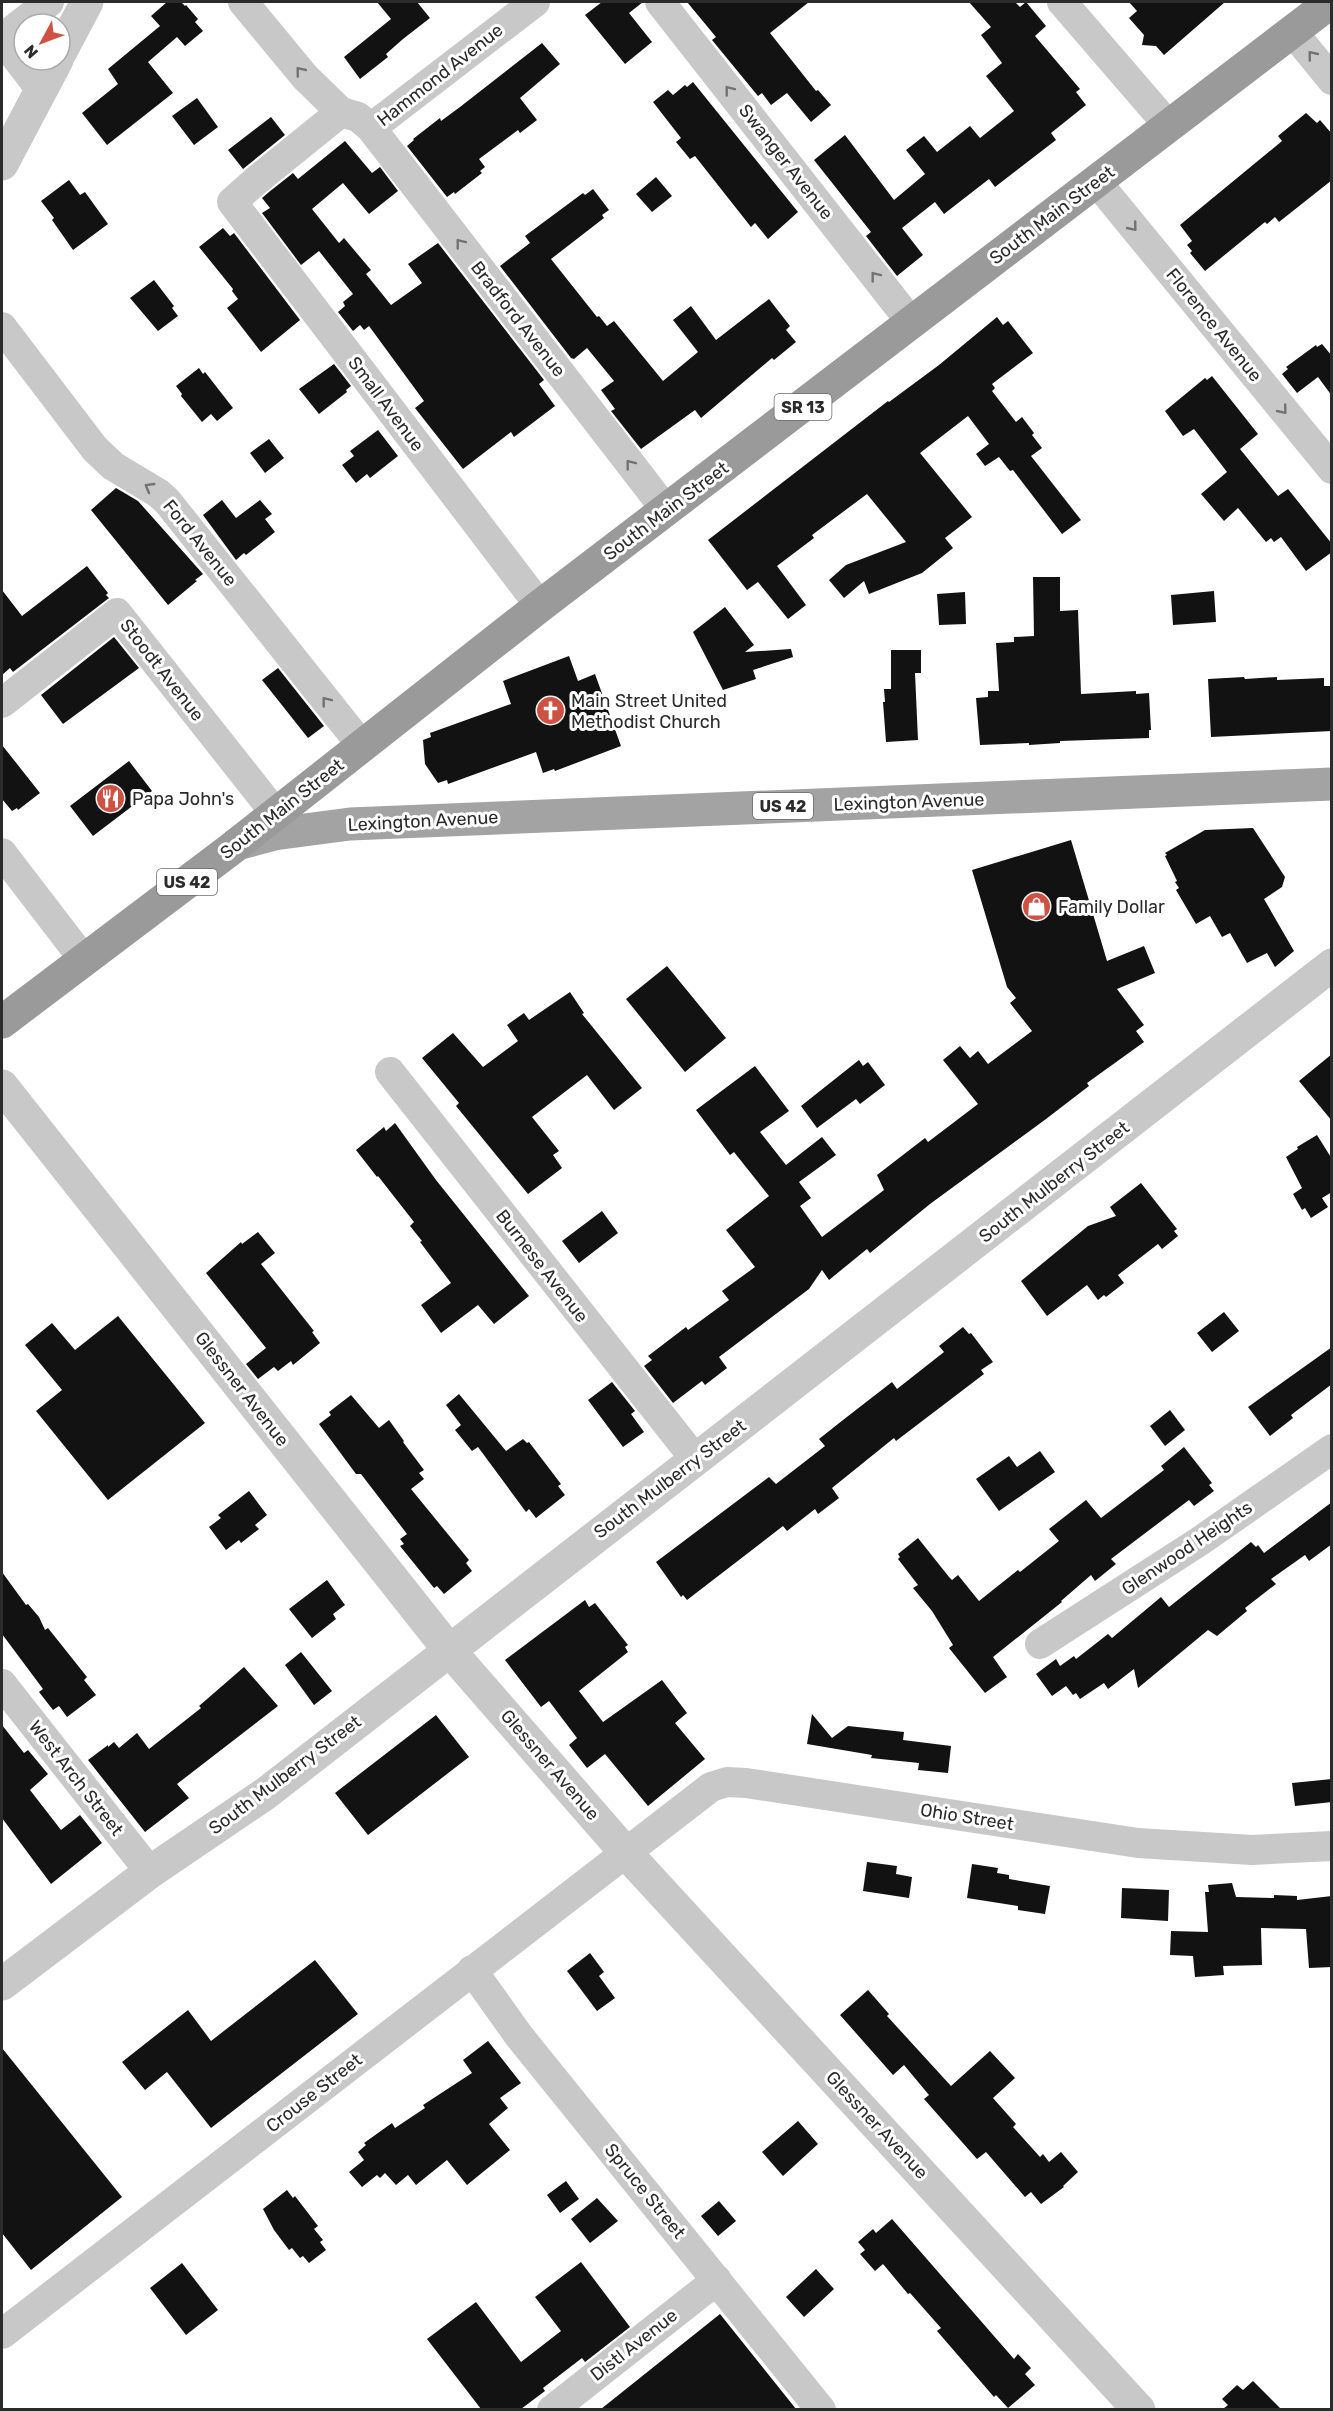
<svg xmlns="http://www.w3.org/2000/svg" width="1333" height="2411" viewBox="0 0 1333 2411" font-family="Rubik,sans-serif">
  <rect width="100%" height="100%" fill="#fff"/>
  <!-- building -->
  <path fill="#121212" d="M167,2h14l4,4 1,-1 12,14 -3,3 8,9 -18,15 -8,-9 -29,25 25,31 -66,52 -25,-32 36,-29 -10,-15 52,-43 -9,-10z
    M377,2h40l13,16 -27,21 -17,15 2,3 -28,22 -16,-22 47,-38z
    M602,2h41l-14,11 23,29 -27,22 -40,-49z
    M687,2h122l-39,31 46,58 2,-1 13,15 -20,17 -24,-29 -16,12 -9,-12 -4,3 -46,-56 4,-3z
    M969,2h46l5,5 6,-5 20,24 -11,10 45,53 -4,3 10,13 -35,28 5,7 -61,47 -6,-8 -45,35 -9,-12 -33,26 21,27 -26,21 -31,-40 5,-4 -57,-72 31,-25 49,65 31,-26 -19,-24 18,-14 13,16 33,-26 10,12 34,-27 -28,-35 16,-13 -21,-28 10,-8z
    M1129,2h96l-61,53 -8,-9 -14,-1 2,-10 -15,-17 8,-7z
    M542,43l18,21 -40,34 17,22 -17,13 -2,-3 -39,29 6,8 -5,4 2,2 -27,21 -1,-2 -7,5 -40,-51 7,-6 -1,-1 27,-21 1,3 19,-14z
    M693,82l105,130 -30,27 -13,-16 -4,4 -56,-71 -5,3 -14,-17 5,-4 -28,-36 15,-12 5,5 12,-10 2,2z
    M197,98l21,29 -24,18 -22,-29z
    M1306,113l11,10 3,-3 12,14v46l-53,42 -4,-5 -8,7 -2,-2 -60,49 -15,-18 2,-2 -5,-6 5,-4 -12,-16 102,-84 -4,-5z
    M271,117l14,18 -42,34 -15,-19z
    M345,141l27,32 8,-6 18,24 -29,23 -26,-31 -31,26 27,34 5,-5 27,32 -5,4 25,31 31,-22 -14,-19 30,-21 106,137 -5,4 16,22 -41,31 -3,-5 -48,37 -48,-61 9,-7 -55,-75 -5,4 -4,-5 -7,6 -15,-19 7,-6 -2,-4 10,-8 -34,-43 -18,14 -39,-52 8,-5 -8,-10 7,-6 24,-19 5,6z
    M656,177l16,19 -20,16 -16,-18z
    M69,180l11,15 5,-3 23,32 -35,26 -21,-30 2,-2 -13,-17z
    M593,189l16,21 -7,5 2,3 -53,41 46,58 2,-1 8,10 7,-5 49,60 35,-29 -25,-32 18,-14 25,34 53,-41 21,27 -4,4 10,12 -22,18 -2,-2 -71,60 -6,-8 -54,39 -30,-38 4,-2 -14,-19 13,-9 -27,-33 -13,11 -3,-1 -71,-92 30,-23 -5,-7 58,-43 2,2z
    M223,228l7,8 4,-3 66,87 -39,32 -34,-44 11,-9 -6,-8 1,-2 -34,-42z
    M154,280l20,26 -2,2 6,8 -20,15 -28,-33z
    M997,317l6,8 5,-4 25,32 -41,31 3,4 -3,3 24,31 6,-5 12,16 -2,2 10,13 -11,8 50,64 -19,14 -49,-64 -3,1 -11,-14 -14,9 -9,-12 13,-10 -21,-28 -48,37 52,64 -27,21 8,10 -31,25 -53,21 -5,-13 -20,17 -15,-18 17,-15 60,-23 -39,-48 -55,41 2,3 -37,28 29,39 -18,14 -30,-37 -11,8 -39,-50 180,-139 1,1 50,-37z
    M1322,344l10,12v40l-14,-19 -21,16 -15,-19 6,-5 -2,-2 30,-22 1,2z
    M334,364l17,22 -5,4 1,2 -28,22 -20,-25z
    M199,368l4,6 2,-2 28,36 -16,13 -6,-7 -9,8 -21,-26 1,-2 -6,-8z
    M1212,376l46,58 -18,15 38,47 10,-7 44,55v8l-26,19 -25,-34 -7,5 -3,-4 -5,4 -28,-34 -14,13 -23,-27 26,-22 -33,-43 -11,7 -18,-25 40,-33 2,2z
    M378,430l20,26 -28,22 -3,-4 -11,9 -14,-18 12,-9 -4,-5z
    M269,439l15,19 -19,15 -15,-20z
    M116,488l22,13 65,73 -8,6 2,1 -29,24 -77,-95z
    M222,500l14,18 24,-18 12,14 -7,5 10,13 -29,23 -2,-2 -8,7 -33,-45z
    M87,566l21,27 -2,2 3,3 -96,74 -3,-4 -8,7v-85l20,26z
    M1033,577h27v34l18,-1 3,84 55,-3v3l13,-1 2,37h-2v8l-89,3v2l-31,2v-2l-49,2 -4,-47 12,-1v-6h11l-3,-48 18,-1v-5l20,-1z
    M1214,591l2,31 -43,3 -2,-30z
    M965,592l1,32 -27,1 -2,-31z
    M725,607l29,38 -9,7 46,-3 2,8 -40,13 3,9 -33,11 -30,-58z
    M114,637l25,31 -76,56 -22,-29z
    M891,650h30v23h-6l3,67 -32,2 -3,-40h2l-1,-13h7z
    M569,656l9,25 17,-7 26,72 -66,25 -1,-2 -11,4 -7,-21 -88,32 -1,-4 -9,3 -13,-19 -2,-24 8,-3 -1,-4 81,-29 -8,-23z
    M278,668l46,58 -16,12 -46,-58z
    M1244,677l1,2 32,-2v3l47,-2v8h8v45l-121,6 -3,-58z
    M2,745l38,48 -22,17 -1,-2 -5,3 -10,-12z
    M129,761l23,30 -59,45 -23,-30z
    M1253,828l32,49 -3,10 -18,12 30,52 -19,16 -8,-14 -20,10 -17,-30 -8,4 -12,-21 -14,8 -20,-34 3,-2 -4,-6 2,-1 -12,-25 2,-1 -2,-2 40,-23z
    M1071,840l36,121 37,-15 11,27 -38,16 27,36 -8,6 8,11 -57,41 2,3 -43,33 -116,85 -60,49 -3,-4 -38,31 -7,-10 -13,19 -90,68 8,11 -22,17 -3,-4 -29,22 -29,-37 8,-6 -4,-4 38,-29 2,3 41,-30 -7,-9 33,-24 -29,-37 43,-34 -35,-44 -4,3 -34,-45 59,-44 34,45 -29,21 26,33 36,-28 14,18 -37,27 12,16 -11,8 22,31 62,-47 -7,-15 48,-37 3,4 50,-38 -35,-44 17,-14 10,12 8,-7 10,13 44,-33 -22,-28 6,-5 -9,-11 -35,-117z
    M667,966l59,72 -41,34 -59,-73z
    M570,992l14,21 -2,1 60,74 -28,22 -27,-35 -55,42 27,34 -6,4 9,13 -34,26 -72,-88 3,-3 -37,-45 31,-25 30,34 35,-26 -11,-16 17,-12 5,7z
    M1332,1054v67l-33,-40z
    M859,1060l4,6 5,-4 17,23 -25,19 -4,-5 -39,29 -16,-22z
    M395,1123l41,57 93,116 -35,28 -16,-19 -37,28 -20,-28 30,-22 -31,-41 2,-1 -12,-15 4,-4 -36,-46 -1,1 -21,-27 28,-23 2,4z
    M1317,1135l15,24v33l-10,6 6,9 -17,11 -6,-10 -3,2 -9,-16 9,-6 -16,-31 12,-8 -1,-2z
    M1141,1183l36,46 -3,2 4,5 -16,13 -4,-5 -40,31 6,8 -18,14 -2,-2 -6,5 -11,-15 -40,31 -26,-35 67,-55 28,-10 -6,-9z
    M602,1211l16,22 -39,30 -17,-22z
    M258,1232l17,21 -14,11 53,67 -2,1 8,11 -27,22 -2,-4 -13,10 -4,-4 -16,12 -12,-15 20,-16 -60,-75 35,-31 1,2z
    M1224,1312l15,19 -27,21 -15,-19z
    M118,1316l87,107 -97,77 -72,-89 26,-21 -37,-45 27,-22 23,27z
    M963,1327l6,7 2,-1 22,29 -12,8 3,4 -88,67 -2,-3 -62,50 7,10 -21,16 -3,-5 -28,22 -4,-5 -96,74 -4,-5 -2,2 -25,-35 113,-85 7,7 49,-38 -6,-7 24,-19 49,-38 5,7 47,-37 -5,-6z
    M1332,1347v37l-41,31 2,3 -23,18 -22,-29z
    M612,1382l23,29 -4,3 13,18 -21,15 -35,-47z
    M459,1394l47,57 17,-12 4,4 2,-1 32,42 -3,2 7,9 -29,23 -7,-9 -3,3 -48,-65 -6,4 -17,-21 6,-5 -15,-20z
    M351,1395l28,33 10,-8 15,21 -1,1 21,28 -5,3 5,6 -13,10 58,71 -3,3 6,8 -28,23 -7,-8 -3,2 -34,-42 4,-2 -4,-5 7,-5 -46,-60h-5l-37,-50 12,-9 -2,-3z
    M1170,1410l15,20 -20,16 -15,-20z
    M1184,1447l28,36 -3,2 5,6 -20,15 -5,-6 -78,59 5,5 -21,17 -4,-6 -30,26 1,1 -69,55 14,20 -22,16 -36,-45 4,-3 -21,-34 -19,-23 5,-3 -20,-26 2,-2 -2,-3 20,-16 31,39 3,3 6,-5 21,26 39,-31 2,2 39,-31 -10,-12 37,-29 15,18 63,-48 -3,-4z
    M1040,1451l15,21 -56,39 -23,-32 33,-23 8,11z
    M249,1491l18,24 -12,10 4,4 -18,14 -2,-3 -13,10 -17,-23 12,-9 -3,-3z
    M1332,1502v42l-23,17 -4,-6 -34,24 5,5 -31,24 2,3 -30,25 -9,-6 -70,58 -4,-19 -26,20 -4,-6 -24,16 -4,-6 -3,2 -7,-9 -14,10 -16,-22 20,-15 4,7 14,-10 2,3 32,-25 4,4 49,-41 8,10 82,-65 5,5 2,-2 6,8z
    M2,1572l24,33 2,-1 11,13 6,13 3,-2 39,49 -3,3 12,15 -29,22 -8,-11 -6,4 -14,-18 4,-3 -41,-55z
    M327,1580l18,25 -12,9 3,5 -24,19 -23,-29z
    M585,1600l4,7 6,-4 33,42 -3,2 3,5 -49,39 24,31 59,-42 25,33 -12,10 30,36 -57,47 -43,-52 -18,14 -18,-23 8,-7 -28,-37 -8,6 -36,-47z
    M301,1652l31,39 -18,14 -29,-40z
    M244,1667l34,39 -101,78 12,14 -44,34 -57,-72 20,-15v2l6,-5 5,6 18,-15 12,16 52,-41 -2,-2z
    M812,1714l20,24 16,-12 56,6 -1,8 48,6 -3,27 -30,-3 1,-7 -48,-5 1,-3 -65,-11z
    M436,1715l33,42 -101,78 -33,-42z
    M2,1725l22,28 4,-3 20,24 -18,16 31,40 19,-15 22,28 -51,41 -49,-66z
    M1332,1779v23l-37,4 -3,-23z
    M867,1862l30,4 -1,8 16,3 -3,21 -46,-7z
    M972,1864l26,4 -1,5 12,2v4l41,7 -5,28 -27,-4v-4l-51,-8z
    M1232,1883l4,14 38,1v-3l23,1v4l35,-4v71l-23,1 -3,-39 -45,-1 1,37 -39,1 1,9 -29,2 -2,-21 -23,-1 1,-24 37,1 -3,-40h4l-1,-7z
    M1122,1888l47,2 -1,31 -47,-3z
    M590,1953l14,19 -5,4 16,22 -18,13 -30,-40z
    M315,1960l43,54 -147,114 -44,-56 -22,18 -23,-28 66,-52 23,31z
    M868,1990l21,24 -2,2 64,70 39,-35 25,27 -22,20 23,26 -3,3 27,30 3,-3 6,8 12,-10 17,20 -15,14 1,1 -23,17 -10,-12 -6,5 -39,-45 -9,7 -53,-60 5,-4 -25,-30 -11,10 -53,-60z
    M488,2041l33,42 -21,15 8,10 -19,16 21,26 -43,35 -20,-25 -31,25 -8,-10 -12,10 -11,-12 -5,5 -3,-3 -15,12 -13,-15 15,-12 -6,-8 8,-7 -2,-2 28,-20 3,5 30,-20 -2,-3 49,-32 -9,-13z
    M2,2048l120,149 -91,73 -29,-37z
    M798,2121l20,23 -35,32 -21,-24z
    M566,2181l13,18 -19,14 -13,-18z
    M287,2190l6,8 2,-2 23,30 -4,3 9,11 -3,2 6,8 -17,13 -6,-7 -3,2 -8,-10 -3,2 -15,-20 -11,-21z
    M597,2198l21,23 -28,22 -19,-24z
    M719,2201l17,20 -18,15 -17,-20z
    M892,2219l122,140 4,-5 13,14 -6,6 10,11 -27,23 -12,-13 -2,2 -57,-66 4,-3 -31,-35 -2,1 -25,-30 -8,7 -15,-17 5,-4 -7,-8 15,-13 3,4z
    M581,2262l49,65 -45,35 -3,-4 -39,30 2,3 -24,18h-40l-54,-70 49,-37 45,60 40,-31 -26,-34z
    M182,2263l36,47 -32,25 -36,-47z
    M816,2269l18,20 -30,28 -18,-20z
    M720,2314l76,95h-195z
    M1253,2381l28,28h-58l5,-4 -6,-6 15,-14 6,5z"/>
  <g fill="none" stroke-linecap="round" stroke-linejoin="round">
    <!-- minor -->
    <path stroke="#c8c8c8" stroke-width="30" d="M243,2l62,75 36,35
      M660,2l251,320
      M1062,2l107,124
      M1292,31l40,49
      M2,38l47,-36
      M2,39l39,51
      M371,128l164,-126
      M1096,181l236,288
      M2,327l93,122 18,17 45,27 9,8 196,246
      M540,606l-308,-404 26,-23 83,-67 17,5 13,11 295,382
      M2,703l115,-90 159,201
      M2,853l82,107
      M390,1072l305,387
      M1040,1644l160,-103 132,-92
      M2,1684l148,188
      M472,1970l47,66 302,374
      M2,2334l709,-547 16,-5 19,1 392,60 114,7 80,-4
      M552,2410l165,-130"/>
    <!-- tertiary -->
    <path stroke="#c8c8c8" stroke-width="33" d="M60,53l27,-51
      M2,164l55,-104
      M2,1086l447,564 177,203 513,557
      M2,1984l148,-112 115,-78 1067,-829"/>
    <!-- primary -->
    <path stroke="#a3a3a3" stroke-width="33" d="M237,844l37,-10 76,-10 982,-40"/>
    <!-- trunk -->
    <path stroke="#9a9a9a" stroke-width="33" d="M2,1022l229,-173 309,-243 791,-604"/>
  </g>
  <!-- one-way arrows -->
  <defs><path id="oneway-chevron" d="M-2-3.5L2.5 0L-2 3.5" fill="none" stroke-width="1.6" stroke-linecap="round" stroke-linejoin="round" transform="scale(1.5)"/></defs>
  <g stroke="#727272">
    <use href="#oneway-chevron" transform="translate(1312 55) rotate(-129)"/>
    <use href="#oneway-chevron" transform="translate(300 71) rotate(-129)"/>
    <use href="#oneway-chevron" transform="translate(729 90) rotate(-128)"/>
    <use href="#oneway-chevron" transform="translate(1133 227) rotate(51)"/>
    <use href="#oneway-chevron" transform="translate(460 243) rotate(-128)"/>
    <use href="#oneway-chevron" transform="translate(875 276) rotate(-128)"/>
    <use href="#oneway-chevron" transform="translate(1283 410) rotate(51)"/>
    <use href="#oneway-chevron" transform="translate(630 464) rotate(-128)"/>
    <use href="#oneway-chevron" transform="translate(149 487) rotate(-150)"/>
    <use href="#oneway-chevron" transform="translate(326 701) rotate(-128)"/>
  </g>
  <!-- icons -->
  <defs>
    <symbol id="church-disc" viewBox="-11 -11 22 22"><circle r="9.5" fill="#cf5141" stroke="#fff"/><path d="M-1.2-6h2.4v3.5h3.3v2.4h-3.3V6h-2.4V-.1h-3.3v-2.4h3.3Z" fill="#fff"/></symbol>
    <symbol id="restaurant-disc" viewBox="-11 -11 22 22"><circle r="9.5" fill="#cf5141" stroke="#fff"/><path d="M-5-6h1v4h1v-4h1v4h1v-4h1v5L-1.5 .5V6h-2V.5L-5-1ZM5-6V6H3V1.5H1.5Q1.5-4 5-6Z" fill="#fff"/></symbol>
    <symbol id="shop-disc" viewBox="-11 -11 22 22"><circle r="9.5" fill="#cf5141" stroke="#fff"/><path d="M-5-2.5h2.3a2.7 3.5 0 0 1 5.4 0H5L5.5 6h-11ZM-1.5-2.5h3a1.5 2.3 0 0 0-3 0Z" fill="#fff"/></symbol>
  </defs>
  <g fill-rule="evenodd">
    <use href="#church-disc" x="534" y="694" width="33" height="33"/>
    <use href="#restaurant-disc" x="94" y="782" width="33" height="33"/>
    <use href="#shop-disc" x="1020" y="890" width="33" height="33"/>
  </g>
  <g text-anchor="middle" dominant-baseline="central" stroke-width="6" stroke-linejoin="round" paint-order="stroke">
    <!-- shield labels -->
    <g fill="#fff" stroke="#6b6b6b" stroke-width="1.5">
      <rect x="774.5" y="394" width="57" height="26" rx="4.5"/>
      <rect x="753" y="793" width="60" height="26" rx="4.5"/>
      <rect x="157" y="869" width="60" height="26" rx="4.5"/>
    </g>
    <g font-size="16" font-weight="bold" fill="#2b2b2b">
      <text x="803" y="407">SR 13</text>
      <text x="783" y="806">US 42</text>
      <text x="187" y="882">US 42</text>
    </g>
    <!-- street labels -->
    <g font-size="18" fill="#2b2b2b" stroke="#fff">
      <text transform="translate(440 75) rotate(-38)">Hammond Avenue</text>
      <text transform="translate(786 162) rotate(52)">Swanger Avenue</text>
      <text transform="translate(1052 215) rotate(-37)">South Main Street</text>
      <text transform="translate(518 319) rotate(52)">Bradford Avenue</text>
      <text transform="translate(1214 325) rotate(51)">Florence Avenue</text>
      <text transform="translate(386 404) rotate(53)">Small Avenue</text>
      <text transform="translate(666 511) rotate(-37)">South Main Street</text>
      <text transform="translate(200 543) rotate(51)">Ford Avenue</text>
      <text transform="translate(162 670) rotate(52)">Stoodt Avenue</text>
      <text transform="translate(909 802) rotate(-2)">Lexington Avenue</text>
      <text transform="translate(282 809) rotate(-38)">South Main Street</text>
      <text transform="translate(423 821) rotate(-3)">Lexington Avenue</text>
      <text transform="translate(1054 1182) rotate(-38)">South Mulberry Street</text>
      <text transform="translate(542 1266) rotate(52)">Burnese Avenue</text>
      <text transform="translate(242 1389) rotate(52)">Glessner Avenue</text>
      <text transform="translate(670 1479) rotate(-37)">South Mulberry Street</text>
      <text transform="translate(1187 1548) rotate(-34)">Glenwood Heights</text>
      <text transform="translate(550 1765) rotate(49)">Glessner Avenue</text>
      <text transform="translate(285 1775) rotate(-37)">South Mulberry Street</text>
      <text transform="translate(76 1778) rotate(52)">West Arch Street</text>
      <text transform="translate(967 1817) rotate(9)">Ohio Street</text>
      <text transform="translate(314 2093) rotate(-38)">Crouse Street</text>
      <text transform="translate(877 2125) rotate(47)">Glessner Avenue</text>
      <text transform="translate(645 2191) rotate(51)">Spruce Street</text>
      <text transform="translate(634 2345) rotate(-38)">Distl Avenue</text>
    </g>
    <!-- poi labels -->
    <g font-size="18" fill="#2b2b2b" stroke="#fff" text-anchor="start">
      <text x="571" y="701">Main Street United<tspan x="571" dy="21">Methodist Church</tspan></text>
      <text x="132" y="799">Papa John's</text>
      <text x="1058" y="907">Family Dollar</text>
    </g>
  </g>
  <!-- border -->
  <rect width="1333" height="2411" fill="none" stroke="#2b2b2b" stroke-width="6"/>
  <!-- north arrow -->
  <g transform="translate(42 42) rotate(229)"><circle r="28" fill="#ffffff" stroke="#aaaaaa" stroke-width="1.5"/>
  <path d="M0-4.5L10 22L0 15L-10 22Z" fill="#cf5141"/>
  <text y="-9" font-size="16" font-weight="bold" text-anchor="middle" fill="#2b2b2b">N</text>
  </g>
</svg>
